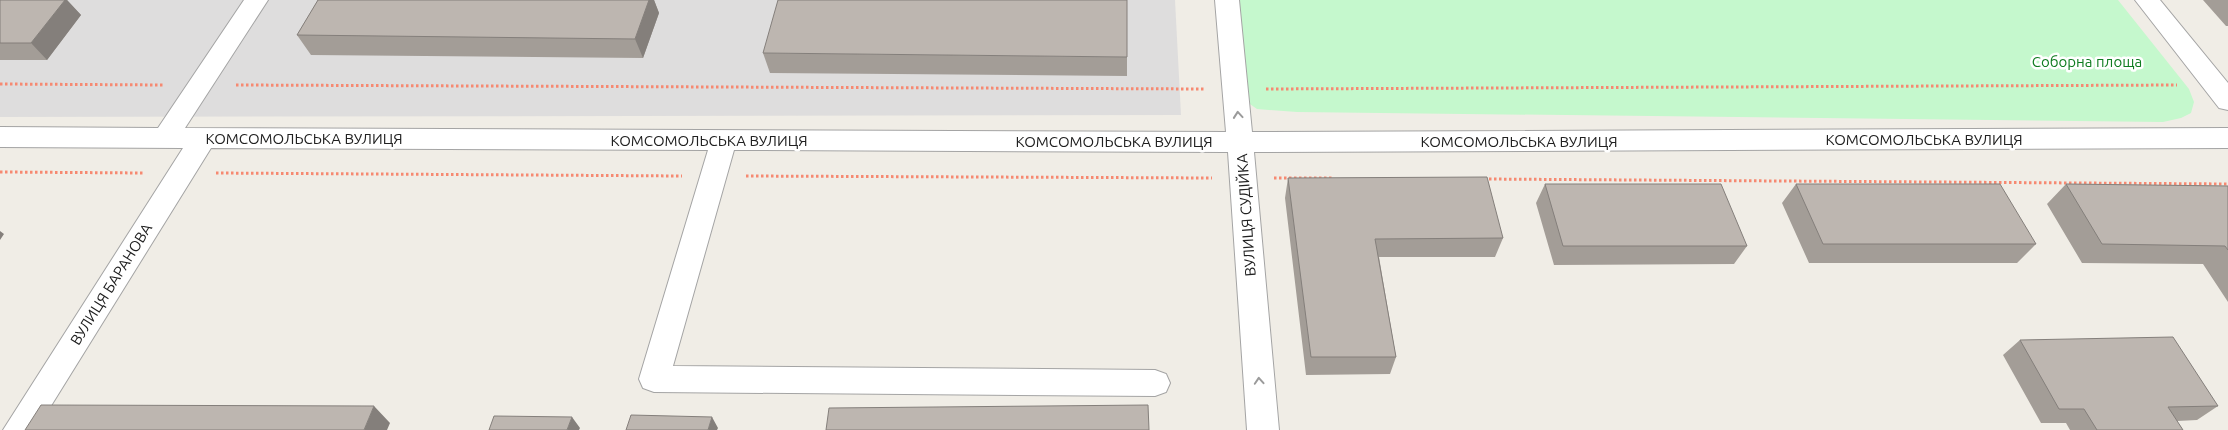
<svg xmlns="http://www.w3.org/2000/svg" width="2228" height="430" viewBox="0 0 2228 430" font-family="Ubuntu,sans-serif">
  <rect width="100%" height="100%" fill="#f0ede6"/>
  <!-- residential -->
  <path fill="#dedddd" d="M0,0h1175l6,115 -1181,2z"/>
  <!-- park -->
  <path fill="#c5f8cd" d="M1229,0h889l71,89 5,13 -3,11 -10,5 -18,4 -866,-10 -40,-3 -13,-9z"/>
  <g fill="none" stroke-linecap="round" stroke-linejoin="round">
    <defs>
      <path id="minor" d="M244,0h24l-83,128 1041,4 -11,-132h24l13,132 976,-4v20l-974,4 25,278h-32l-19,-278 -494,-2 -61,216 482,4 11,4 4,9 -4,9 -11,4 -501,-4 -11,-4 -4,-9 69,-229 -497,-2 -175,282h-33l180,-282 -183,-1v-20l158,1z
        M2135,0h25l68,83v27l-9,-2z"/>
    </defs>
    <!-- minor casing -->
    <use href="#minor" stroke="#a4a4a4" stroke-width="2"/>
    <!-- path -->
    <path stroke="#f68971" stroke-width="3" stroke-dasharray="2.5 2.5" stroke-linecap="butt" d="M0,84l164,1
      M236,85l968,4
      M1266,89l911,-4
      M0,172l145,1
      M216,173l466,3
      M746,176l466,2
      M1274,178h58
      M1484,179l744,5"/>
    <!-- minor -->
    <use href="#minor" fill="#fff" fill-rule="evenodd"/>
  </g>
  <!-- wall -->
  <path fill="#a39d97" d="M0,0h67l14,15 -34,45h-47z
    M318,0h336l5,13 -16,45 -332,-3 -14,-20z
    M2203,0h25v26h-2z
    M763,53l364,4v19l-357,-3z
    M1288,178l215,60 -8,19h-116l17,100 -6,17 -84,1 -21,-177z
    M1545,184l202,62 -13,18 -180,1 -18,-62z
    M1796,184l240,60 -19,19h-208l-27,-60z
    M2066,184l162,2v116l-25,-38 -121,-1 -35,-59z
    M2020,340l198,66 -21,14 -20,1 6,9h-113l-4,-7h-25l-38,-68z"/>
  <!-- shaded-wall -->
  <path fill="#847f7b" d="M65,0h2l14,15 -34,45 -16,-17z
    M649,0h5l5,13 -16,45 -8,-19z
    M0,231l4,3 -4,6z
    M374,406l16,17 -3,7h-23z
    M572,417l8,11 -1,2h-12z
    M712,417l6,11 -1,2h-9z"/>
  <!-- building -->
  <path fill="#bdb6b0" stroke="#847f7b" d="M0,0h65l-34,43h-31z
    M318,0h331l-14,39 -338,-4z
    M778,0h349v57l-364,-4z
    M1487,177l16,61 -128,1 21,118h-85l-23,-179z
    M1545,184h176l26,62h-184z
    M1796,184h204l36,60h-213z
    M2066,184l162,2v64l-3,-4 -123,-2z
    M2173,337l45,69 -50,1 15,23h-86l-13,-21h-25l-39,-69z
    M41,405l333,1 -10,24h-339z
    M1148,405l1,25h-323l3,-22z
    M631,415l81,2 -4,13h-82z
    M494,416l78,1 -5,13h-78z"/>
  <!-- one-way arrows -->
  <defs><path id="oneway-chevron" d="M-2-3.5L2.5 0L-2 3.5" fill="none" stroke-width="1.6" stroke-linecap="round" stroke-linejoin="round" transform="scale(1.25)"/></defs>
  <g stroke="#9b9b9b">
    <use href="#oneway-chevron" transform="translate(1238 115) rotate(-95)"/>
    <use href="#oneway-chevron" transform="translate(1259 381) rotate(-94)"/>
  </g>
  <g text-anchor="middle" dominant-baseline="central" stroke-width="5" stroke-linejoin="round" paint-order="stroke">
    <!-- park labels -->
    <g font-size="15" fill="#0f7c20" stroke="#fff">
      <text x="2087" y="61">Соборна площа</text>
    </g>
    <!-- street labels -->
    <g font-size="15" fill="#202020" stroke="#fff">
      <text x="304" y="138">КОМСОМОЛЬСЬКА ВУЛИЦЯ</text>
      <text x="1924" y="139">КОМСОМОЛЬСЬКА ВУЛИЦЯ</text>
      <text x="709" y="140">КОМСОМОЛЬСЬКА ВУЛИЦЯ</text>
      <text x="1114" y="141">КОМСОМОЛЬСЬКА ВУЛИЦЯ</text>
      <text x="1519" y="141">КОМСОМОЛЬСЬКА ВУЛИЦЯ</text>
      <text transform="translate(1246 215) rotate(-94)">ВУЛИЦЯ СУДІЙКА</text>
      <text transform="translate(111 284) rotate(-58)">ВУЛИЦЯ БАРАНОВА</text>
    </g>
  </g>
</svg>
